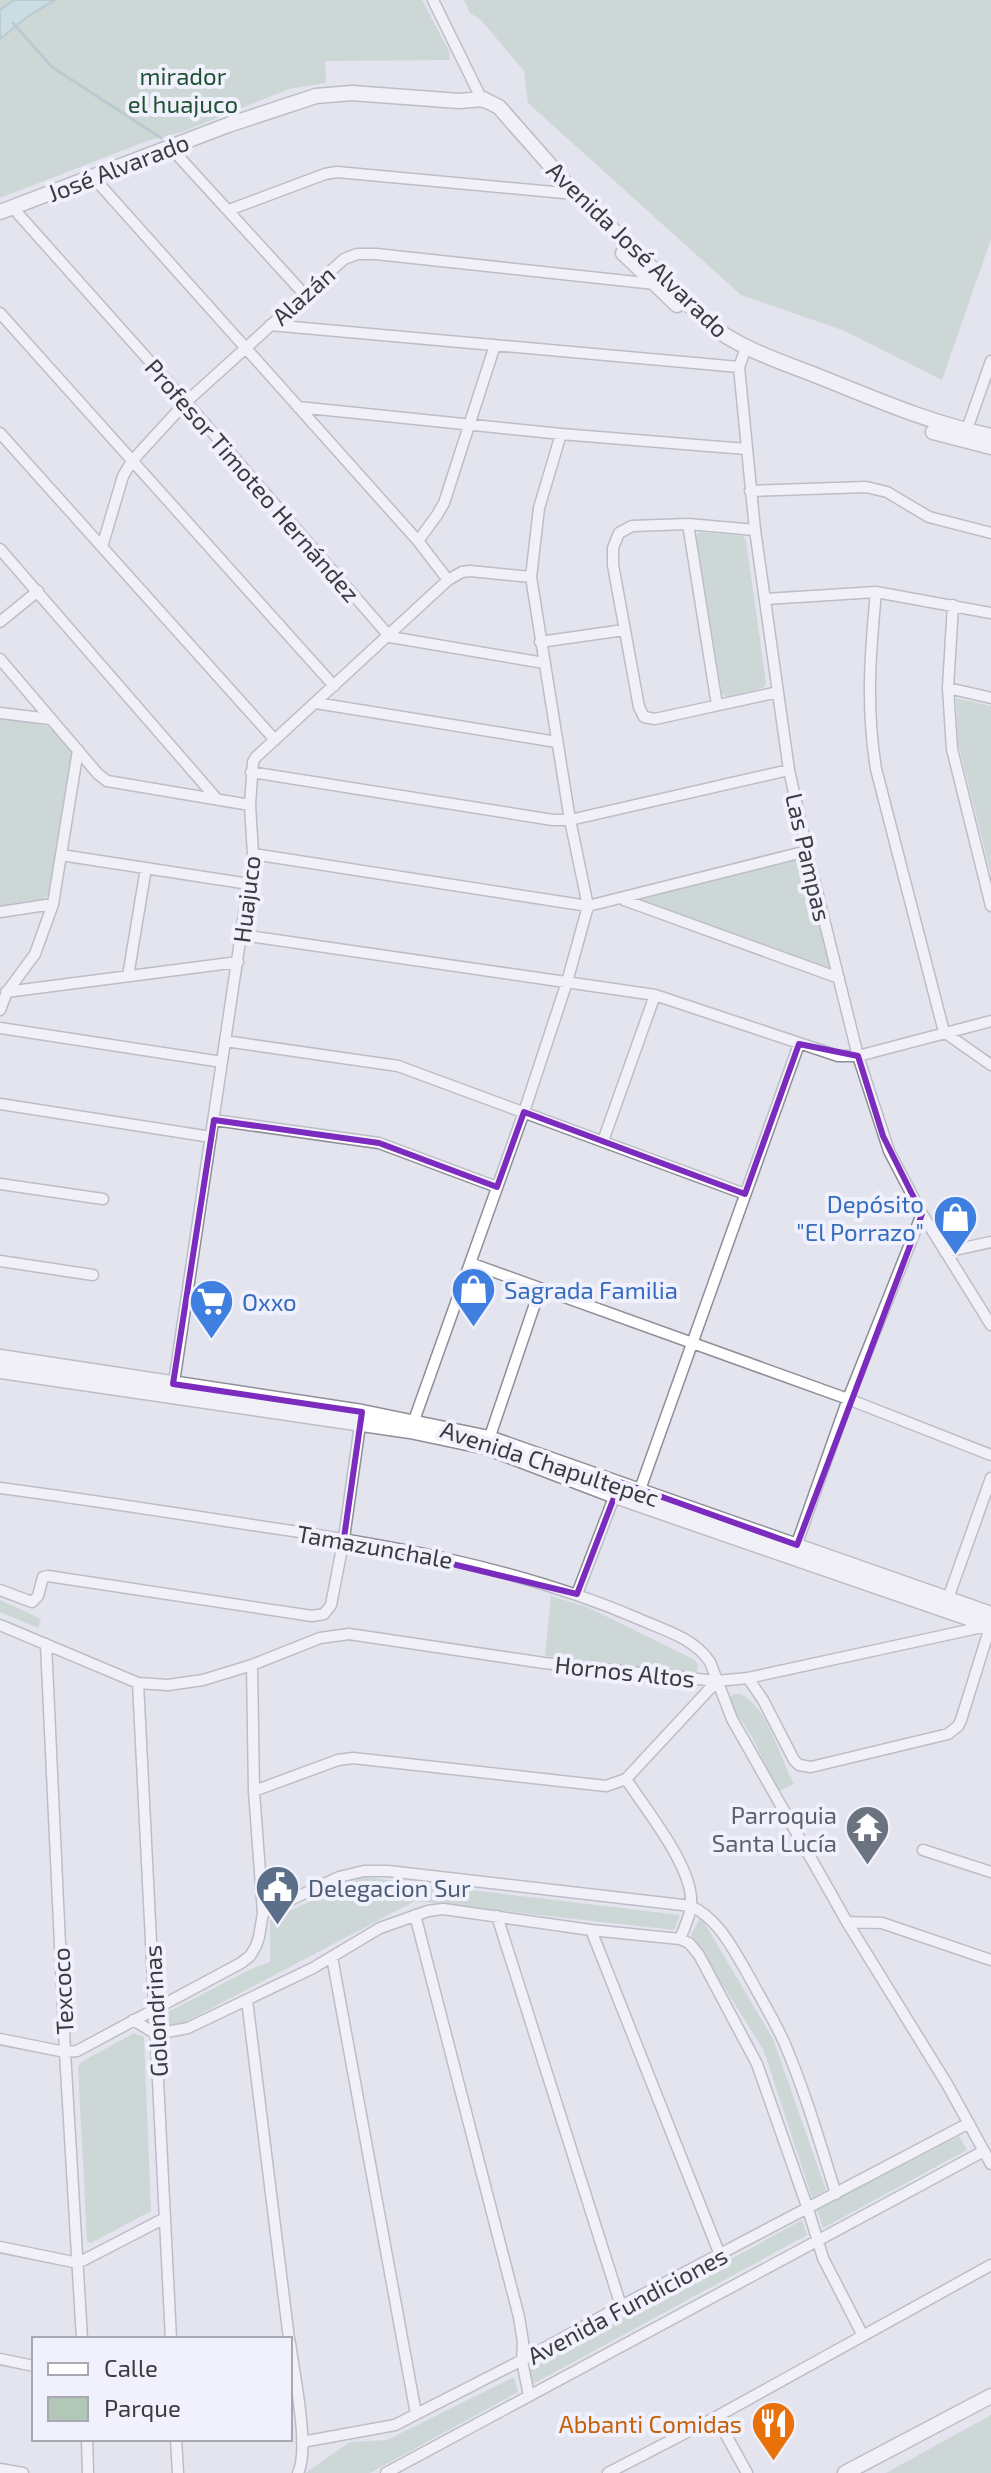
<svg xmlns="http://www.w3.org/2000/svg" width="991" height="2473" viewBox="0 0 991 2473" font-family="'Exo 2',sans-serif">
  <rect width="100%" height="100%" fill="#e4e4ef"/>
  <!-- green -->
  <path fill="#b2c7b8" d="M0,0h422l27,51 1,9 -125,1 1,22 -37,6 -107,43 -35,9 -147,57z
    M464,0h527v239l-49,141 -97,-49 -104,-36 -213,-192 -4,-32 -43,-51 -11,-7z
    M700,532l43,4 3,4 20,143 -3,5 -37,9 -4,-3 -26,-158z
    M956,698l35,8v168l-33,-131z
    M0,716l56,12 18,22 -26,145 -7,5 -41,7z
    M807,851l32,127 -216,-80z
    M551,1596l36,11 106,52 5,5 -1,9 -13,4 -139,-21z
    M0,1600l41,19 -3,9 -38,-16z
    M740,1694c29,13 39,63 54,90l-17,8c-14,-30 -24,-63 -48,-86 0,-8 2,-13 11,-12z
    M362,1877l318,38 -6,15 -259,-29 -241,127 -5,-1 -1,-15 85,-44 17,-6v-42z
    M701,1917l72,122 53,151 -14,8 -48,-147 -73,-117z
    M134,2033l10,4 7,174 -60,32 -4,-1 -9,-176 5,-5z
    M959,2136l8,14 -144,78 -6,-18z
    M802,2220l5,15 -274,149 -4,-14z
    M514,2377l4,15 -148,81h-65l45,-31 37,-2z
    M991,2415v58h-105z"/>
  <!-- water -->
  <path fill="#add6d8" stroke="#8ba8aa" stroke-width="2" d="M14,0h41l-28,17 -27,22v-29z"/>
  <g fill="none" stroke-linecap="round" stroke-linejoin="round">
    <!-- stream -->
    <path stroke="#8ba8aa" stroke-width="3" d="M13,23l39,44 109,71"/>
    <defs>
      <path id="street" d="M433,0l50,102
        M170,147l134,147
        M93,177l325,364 30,39
        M12,207l174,195 204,235 154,26
        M229,210l96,-36 12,-2 227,21 7,-4
        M0,313l334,373
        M270,325l469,42
        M746,348l-7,19 16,163 34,240 18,81 51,205 31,95 33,63 69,111
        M298,407l263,27 185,15
        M0,433l275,307
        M965,435l26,-74
        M750,491l116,-4 21,5 42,25 62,16
        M688,524l29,181
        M755,530l-67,-6 -56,2 -13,7 -6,15v17l26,142 5,10 11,2 123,-27
        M418,541l19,-26 7,-12 51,-158
        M102,547l21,-71 9,-15 54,-59 158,-143 13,-5h19l279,30
        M0,549l216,249
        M876,592c-6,63 -10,115 0,177l68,263 47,33
        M766,599l110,-7 115,21
        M953,605l-5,83 4,61 39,157
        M0,622l38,-31
        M540,642l84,-12
        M0,659l98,115 9,7 143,24
        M948,688l43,10
        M316,703l241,39
        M0,713l50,6
        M251,772l302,48h17l219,-50
        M253,854l335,52 219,-55
        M61,855l188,29
        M624,900l215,78
        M0,912l53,-8
        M242,935l413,60 183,61h20l133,-35
        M128,976l18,-108
        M6,992l232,-30
        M0,1010l7,-18 28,-38 18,-50 25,-154
        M0,1028l222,34
        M225,1041l173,25 347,128
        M0,1104l211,33
        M214,1120l165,23 118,44
        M603,1141l52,-146
        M0,1184l103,15
        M945,1252l46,-10
        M0,1261l93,14
        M470,1263l378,136 143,56
        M173,1389l80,-535 -3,-49 3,-43 3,-5 192,-177 14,-8 8,-1 61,6
        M412,1426l112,-314 43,-130 21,-76 -18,-86 -39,-243 8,-69 22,-74
        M488,1442l52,-153
        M0,1488c84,11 168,24 252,37 131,19 264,41 387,94 25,11 55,19 71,43l22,57 115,203 100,162 44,80
        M638,1495l161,-451
        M795,1549l53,-150 74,-185
        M0,1590l32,12 6,-6 5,-19 5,-1 264,40 12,-2 7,-9 13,-67 17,-120
        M577,1594l39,-102
        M946,1604l45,-126
        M0,1625l138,58 30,2 35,-5 49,-15 68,-27 29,-4 195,29 173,18
        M46,1644l19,408 17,287
        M748,1678l15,22 31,60 5,5 12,2 137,-33 10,-8 3,-6 30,-96
        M138,1683l33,656
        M626,1779c20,31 68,89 65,125 0,11 -7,24 -11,35
        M254,1791l84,-31 15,-2 253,28 20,-7 91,-98 31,-3 239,-52
        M923,1850l68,22
        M263,1913l76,-36 25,-6h24l303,35c27,13 41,41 55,65 13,24 27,47 38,71 21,49 36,101 52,152
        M415,1915l104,402 4,25 -1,19 7,35
        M497,1916l124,390
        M847,1922l35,1 109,37
        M591,1930l129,325
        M332,1957l84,457
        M247,2000l42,339
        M133,2020l23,14 32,-6 125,-60 67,-40 48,-17 15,-2 148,21 89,9 9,4 10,12 58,109 51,145 15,49 39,76
        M0,2039l65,13 12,-1 164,-88 9,-7 6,-10 3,-9 4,-24 -9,-122 -2,-126
        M0,2247l78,16 87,-45
        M290,2343c4,31 20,105 8,130
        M0,2359l34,7
        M716,2417l31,56
        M87,2439l1,34
        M176,2439l2,34
        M302,2442l93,-17 137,-70 89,-49 348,-183
        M0,2469l23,4
        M386,2473l598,-322
        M608,2473l108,-56 275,-152"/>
      <path id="secondary" d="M0,212l228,-87 88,-29 36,-3 107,8 24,-2 16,8 72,82 138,135c32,25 68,36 106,51 61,24 111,47 176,61
        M623,253l54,52
        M933,432l58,15
        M0,1357l362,55 127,26 502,176
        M0,1371l410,60 76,16 129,49 376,130
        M845,2473l146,-77"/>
    </defs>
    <!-- street casing -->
    <use href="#street" stroke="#8e8e99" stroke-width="13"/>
    <!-- secondary casing -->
    <use href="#secondary" stroke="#8e8e99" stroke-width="17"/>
    <!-- street -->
    <use href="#street" stroke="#fff" stroke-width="10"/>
    <!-- secondary -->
    <use href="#secondary" stroke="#fff" stroke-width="14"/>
  </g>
  <!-- marked area -->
  <path d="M0 0H991V2473H0ZM799,1044l59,12 25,80 39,78 -125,331 -177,-63 -43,112 -233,-56 18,-126 -189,-28 41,-264 165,23 118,44 27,-75 221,82z" fill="#e4e4ef" fill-opacity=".55" fill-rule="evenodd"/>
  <path fill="none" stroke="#7b2cbf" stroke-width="6" stroke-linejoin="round" d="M799,1044l59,12 25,80 39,78 -125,331 -177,-63 -43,112 -233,-56 18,-126 -189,-28 41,-264 165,23 118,44 27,-75 221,82z"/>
  <!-- icons -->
  <defs>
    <symbol id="shop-pin" viewBox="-11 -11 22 30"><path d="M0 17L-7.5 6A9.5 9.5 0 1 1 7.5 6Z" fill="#3f7fe0" stroke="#f1f1fd"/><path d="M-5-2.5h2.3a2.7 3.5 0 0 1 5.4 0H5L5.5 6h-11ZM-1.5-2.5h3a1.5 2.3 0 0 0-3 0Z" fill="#fff"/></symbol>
    <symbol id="supermarket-pin" viewBox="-11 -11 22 30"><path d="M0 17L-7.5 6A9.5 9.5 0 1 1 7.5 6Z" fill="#3f7fe0" stroke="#f1f1fd"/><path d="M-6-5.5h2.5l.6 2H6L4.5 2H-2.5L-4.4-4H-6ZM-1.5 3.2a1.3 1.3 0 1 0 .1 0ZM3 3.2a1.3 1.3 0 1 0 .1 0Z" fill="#fff"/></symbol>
    <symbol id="temple-pin" viewBox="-11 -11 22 30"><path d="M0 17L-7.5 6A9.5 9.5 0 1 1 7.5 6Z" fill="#6b7280" stroke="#f1f1fd"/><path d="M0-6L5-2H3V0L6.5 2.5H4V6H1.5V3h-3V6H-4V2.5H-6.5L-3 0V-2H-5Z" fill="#fff"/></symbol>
    <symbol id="civic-pin" viewBox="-11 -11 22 30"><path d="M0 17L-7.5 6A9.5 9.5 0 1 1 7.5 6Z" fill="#5c6f8a" stroke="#f1f1fd"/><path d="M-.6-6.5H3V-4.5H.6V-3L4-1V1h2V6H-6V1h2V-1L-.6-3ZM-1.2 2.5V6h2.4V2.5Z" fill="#fff"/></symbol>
    <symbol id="restaurant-pin" viewBox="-11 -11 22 30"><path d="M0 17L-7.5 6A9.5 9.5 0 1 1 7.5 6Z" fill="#e8710a" stroke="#f1f1fd"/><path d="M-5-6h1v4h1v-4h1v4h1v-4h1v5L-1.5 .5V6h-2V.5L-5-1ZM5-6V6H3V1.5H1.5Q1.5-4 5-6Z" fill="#fff"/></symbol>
  </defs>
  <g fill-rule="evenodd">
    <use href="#shop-pin" x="930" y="1192" width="51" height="69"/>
    <use href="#shop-pin" x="448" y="1264" width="51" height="69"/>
    <use href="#supermarket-pin" x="186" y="1276" width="51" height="69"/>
    <use href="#temple-pin" x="842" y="1802" width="51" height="69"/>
    <use href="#civic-pin" x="252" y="1862" width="51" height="69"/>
    <use href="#restaurant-pin" x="748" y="2398" width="51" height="69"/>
  </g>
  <g text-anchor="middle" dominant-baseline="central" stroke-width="8" stroke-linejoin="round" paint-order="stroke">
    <!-- park labels -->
    <g font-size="24" fill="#215133" stroke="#f1f1fd">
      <text x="183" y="75">mirador<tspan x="183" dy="28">el huajuco</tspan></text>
    </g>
    <!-- street labels -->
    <g font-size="24" fill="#3b3b40" stroke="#f1f1fd">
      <text transform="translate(118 167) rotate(-21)">José Alvarado</text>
      <text transform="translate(638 249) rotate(44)">Avenida José Alvarado</text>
      <text transform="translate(303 295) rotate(-42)">Alazán</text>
      <text transform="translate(253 480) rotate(49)">Profesor Timoteo Hernández</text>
      <text transform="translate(809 857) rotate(77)">Las Pampas</text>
      <text transform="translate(246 899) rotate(-83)">Huajuco</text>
      <text transform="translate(550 1463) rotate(18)">Avenida Chapultepec</text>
      <text transform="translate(375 1546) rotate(10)">Tamazunchale</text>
      <text transform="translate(625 1671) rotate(6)">Hornos Altos</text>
      <text transform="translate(62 1991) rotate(-93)">Texcoco</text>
      <text transform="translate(155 2011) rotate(-93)">Golondrinas</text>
      <text transform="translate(627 2305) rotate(-28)">Avenida Fundiciones</text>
    </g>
    <!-- shop labels -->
    <g font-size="24" fill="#366cbe" stroke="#f1f1fd" text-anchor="start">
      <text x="924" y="1203" text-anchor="end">Depósito<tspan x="924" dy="28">"El Porrazo"</tspan></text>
      <text x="504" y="1289">Sagrada Familia</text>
      <text x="242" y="1301">Oxxo</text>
    </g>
    <!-- worship labels -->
    <g font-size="24" fill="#5b616d" stroke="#f1f1fd" text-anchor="end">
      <text x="837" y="1814">Parroquia<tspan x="837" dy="28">Santa Lucía</tspan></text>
    </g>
    <!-- service labels -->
    <g font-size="24" fill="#4e5e75" stroke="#f1f1fd" text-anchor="start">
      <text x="308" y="1887">Delegacion Sur</text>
    </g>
    <!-- food labels -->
    <g font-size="24" fill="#c56008" stroke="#f1f1fd" text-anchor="end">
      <text x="742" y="2423">Abbanti Comidas</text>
    </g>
  </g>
  <!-- legend -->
  <rect x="32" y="2337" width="260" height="104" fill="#f1f1fd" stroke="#a8a8b1" stroke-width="2"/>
  <rect x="48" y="2363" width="40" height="12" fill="#ffffff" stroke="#a8a8b1" stroke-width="2"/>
  <text x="104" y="2377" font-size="24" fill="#3b3b40">Calle</text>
  <rect x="48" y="2397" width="40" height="24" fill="#b2c7b8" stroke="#a8a8b1" stroke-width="2"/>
  <text x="104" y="2417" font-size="24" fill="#3b3b40">Parque</text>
</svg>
